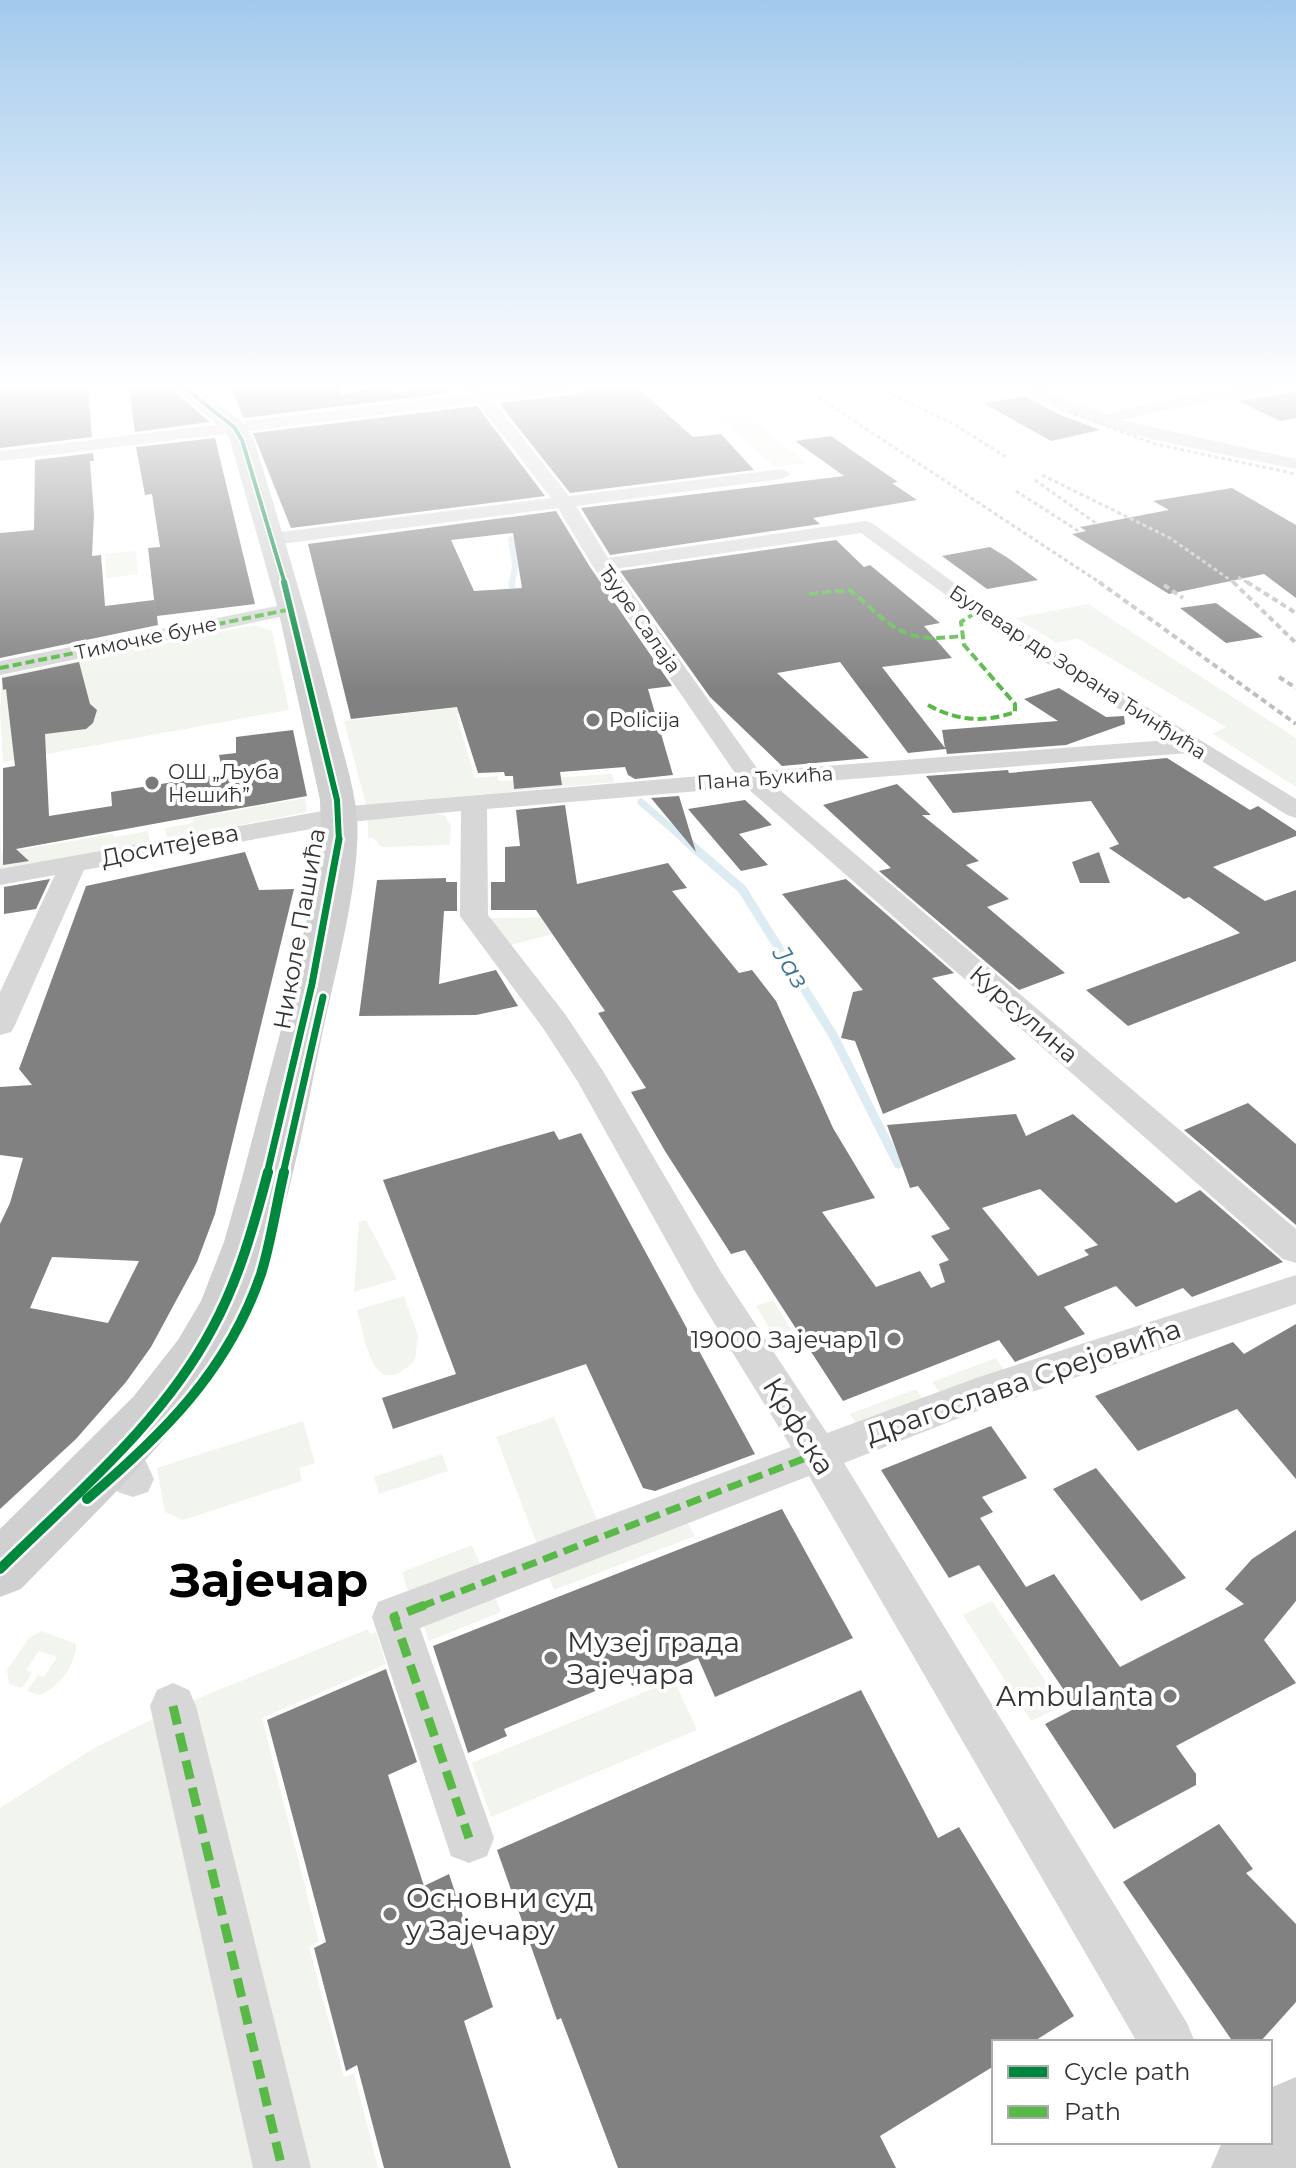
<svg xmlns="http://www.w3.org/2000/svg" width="1296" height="2168" viewBox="0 0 1296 2168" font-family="Montserrat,sans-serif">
  <rect width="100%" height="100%" fill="#fff"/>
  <!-- green -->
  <path fill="#f1f5ed" d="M747,414l58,49 -30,4 -56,-49z
    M136,551l2,23 -32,4 -1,-24z
    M1088,604l208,134v49l-83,-53 13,-7 -149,-89 -20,5 -42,-25z
    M254,625l18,6 17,79 -286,52 -3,-51 2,-35z
    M477,705l2,6 -23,3 19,64 22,-2 2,5 113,-7 2,8 -248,23 -22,-84z
    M305,798l2,14 -140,27 -2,-11 28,-5v-5z
    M0,813l1,40 112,-19 1,3 34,-6 2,11 -150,28z
    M436,814l9,2 6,10 -1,19 -68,2 -9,-9h-5v-18z
    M618,917l-111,29 -19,-28z
    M366,1220l31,59 -43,13 5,-70z
    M404,1296l14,40 -3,24c-43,44 -49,-19 -58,-50z
    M773,1300l22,36 -17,6 -22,-36z
    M996,1358l10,15 -63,24 -11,-15z
    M916,1389l10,15 -66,25 -10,-15z
    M554,1417l44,105 -61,22 -41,-107z
    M303,1421l12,42 -16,5 3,13 -119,39 -18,-8 -8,-44z
    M442,1454l6,17 -69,23 -5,-17z
    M686,1520l9,16 -141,54 -7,-17z
    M472,1545l8,19 -72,27 -6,-19z
    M493,1592l8,20 -72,29 -7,-20z
    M992,1601l70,105 -31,15 -68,-106z
    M368,1629l2,5 6,-2 10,32 -124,54 57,223 -10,6 35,130 10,-4 24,95h-378v-360l91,-58 86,-43z
    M42,1631l34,13c0,21 -17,43 -36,51l-13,-4 11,-16 6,2 13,-20 -18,-6 -13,19 6,3 -10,15 -13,-4 -2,-14 22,-32z
    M674,1680l23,50 -206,87 -19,-54z"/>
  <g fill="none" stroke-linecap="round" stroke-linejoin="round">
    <!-- stream-far2 -->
    <path stroke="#ddebf3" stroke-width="6" d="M404,386l17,15
      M511,539l4,27 -3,18"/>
    <!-- stream-far1 -->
    <path stroke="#ddebf3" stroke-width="7" d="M512,600v-18
      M641,802l45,39"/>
    <!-- stream -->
    <path stroke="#ddebf3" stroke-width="9" d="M684,839l58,50 91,146 65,129"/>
  </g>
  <!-- building -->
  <path fill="#818181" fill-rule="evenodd" d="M0,386h88l4,51 -92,11z
    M129,386h39l42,36 -75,10z
    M230,386h109l1,9 47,-9 11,7 41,-7 11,7 -206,25z
    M603,386h33l57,51 28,-3 33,36 -184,23 -71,-90 78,-9 10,-6z
    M1296,392v26l-16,3 -42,-20z
    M1025,396l33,18 42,16 -49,11 -68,-38z
    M477,406l68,90 -254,32 -38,-95z
    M831,436l67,46 -6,1 25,17 -104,18 7,6 -210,31 -29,-47 263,-32 -49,-35z
    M215,438l40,166 -98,12 1,9 -158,33v-125l34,-3 1,-70 58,-7 1,8h-4l4,54 -2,41 9,-1 4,51 49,-6 2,16 -8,-68 12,-1 -8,-53 -7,1 -9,-48z
    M1232,488l64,37v73l-32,-24 -95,20 -97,-60 14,-3 -6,-4 89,-17 -16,-9z
    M556,511l34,56 82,119 -24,3 25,86 -38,4 -7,-4 -3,-8 -65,5 2,13 -48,4 -1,-13h-8l-1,-4 -26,1 -21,-66 -106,12 -43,-175zM513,533l9,55 -48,3 -23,-51z
    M836,540l28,27 6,-2 70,58 -16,3 28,32 -70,9 63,81 -3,-18 116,-9 -34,-22 35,-11 47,29 18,-1 1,8 -59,21 -119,9 -1,-5 -38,4 -68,-91 -63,11 92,85 -87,8 -72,-69 -90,-126z
    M990,547l18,11 30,22 -51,9 -45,-33z
    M1216,603l47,34 -37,6 -46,-35z
    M79,662l11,42 7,6 -4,13 -7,6 -41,5 4,82 63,-10 -1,-14 112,-18 -4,-19 17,-2v-16l57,-7 14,66 -291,53 13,12 -26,4v-97l12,-2 -9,-77 -3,1 -1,-12z
    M1167,758l83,52 8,-4 38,25v5l-83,31 52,34 31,-11v71l-168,65 -42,-36 154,-57 -51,-36 -5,2 -75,-51 10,-4 -28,-43 -138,12 -27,-37 82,-6 1,3z
    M897,784l34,31h-9l57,46 -13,4 43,34 -22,8 78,66 -46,17 -140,-119 12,-3 -68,-63z
    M679,796l17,56 -45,-54z
    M745,800l27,25 -33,9 29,31 -27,6 -53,-62z
    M565,805l12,79 91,-21 19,25 -15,3 67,82 13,-3 24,31 57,127 42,70 -53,14 54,75 44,-16 11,17 14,-6 -6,-18 10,-4 -18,-24 19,-7 -32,-43 -8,2 -23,-63 129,-11 10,22 47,-22 103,89 24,-13 83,72 -91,35 -9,-9 -47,19 -20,-21 -52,21 21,27 -70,28 -16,-22 -156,61 -98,-151 -14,4 -66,-103 -34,-59 15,-4 -48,-75 7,-2 -69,-101h-45v-28h14v-35l15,-1 -4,-36zM1040,1189l58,56 -14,5 5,5 -51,21 -56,-68z
    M245,852l14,38 35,-1 -79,325 -18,48 -46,85 -25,35 -50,57 -76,70v-285l10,-21 13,-45 -23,-3v-68l32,-2 -13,-16 67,-183zM52,1257l87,4 -31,62 -78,-15z
    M1099,852l11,31h-30l-8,-21z
    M446,878v4h11v29h-13l-5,73 57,-14 22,36 -42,9 -117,1 18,-136z
    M50,879l-14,30 -32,5v-27z
    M846,879l108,94 -22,5 84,81 -133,55 -28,-73 -14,-3 12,-46 10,-2 -81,-96z
    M1248,1103l48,41v81l-112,-95z
    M554,1131l5,9 22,-7 174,321 -100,37 -12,-3 -57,-124 -193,65 -11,-31 74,-24 -73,-194z
    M1296,1324v155l-59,-70 -99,42 -43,-55 138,-54 11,12z
    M991,1426l36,52 -45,19 11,15 -13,6 46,69 28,-13 66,93 124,-63 -19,-15 27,-30 44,-29v71l-32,39 32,43 -120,63 20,28v11l-82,44 -69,-105 31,-16 -97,-143 -30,13 -68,-108z
    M1096,1468l90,110 -45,23 -88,-112z
    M782,1509l71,129 -138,59 -17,-39 -66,28 -3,-9 -125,52 3,7 -39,17 -35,-107z
    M386,1669l31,93 -29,13 36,111 25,-12 44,133 -29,14 47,147h-127l-27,-103 -11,6 -32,-123 12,-6 -59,-222z
    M861,1690l77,148 21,-11 115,189 -41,26h-39v24l-114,70 16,32h-278l-57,-150 -4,2 -60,-170z
    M1219,1824l34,45 -7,4 50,51v78l-36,40h-27l-110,-160z"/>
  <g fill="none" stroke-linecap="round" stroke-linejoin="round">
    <!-- street -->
    <path fill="#d7d7d7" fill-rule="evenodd" d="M460,386h17l8,6 54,-6h46l-8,5 -84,10 76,95 213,-27 9,5 -9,5 -206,27 32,52 257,-37 7,2 133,97 291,179v19l-9,-3 -98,-62 -415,32 522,444v34l-13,-4 -537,-472 -259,22 1,106 77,99 38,57 118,201 106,161 152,-56 317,-102v29l-306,102 -146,57 343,560 8,19h-58l-328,-566 -389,152 74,210 -7,18 -18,7 -18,-7 -79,-239 6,-15 413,-155 -96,-155 -117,-210 -35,-54 -83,-112 1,-105 -111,11 -266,48 -69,155 -4,7 -11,3v-43l55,-117 -55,10v-16l350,-63 385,-33 -143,-208 -34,-57 -285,37 -10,-6 10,-6 278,-35 -73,-95 -478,58v-10l468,-57zM861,533l130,95 177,112 -409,31 -144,-202z
      M1023,386h19l26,15 36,13 104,-23 40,-5h42l-8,5 -74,10 -87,19 175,39v10c-64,-14 -231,-39 -273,-83z
      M292,603l7,2 3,4 -3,4 -299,62v-14z
      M116,1435c23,9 29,23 38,44l-6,13 -15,5 -15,-5c-6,-14 -16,-25 -22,-39l6,-12z
      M173,1683l16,7 7,16 115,462h-58l-103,-462 7,-16z"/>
    <!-- secondary -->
    <path fill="#d0d0d0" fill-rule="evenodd" d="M171,386h24l47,36 12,18c28,91 55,181 79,273 8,34 21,70 24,105 4,60 -21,152 -34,212 -24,115 -43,242 -108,342 -54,81 -127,147 -194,217l-21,8v-68l134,-133 44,-56 23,-39 23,-59 17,-60 46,-175 27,-120 7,-52 -1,-35 -42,-191 -48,-169 -5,-9z
      M1296,2077v91h-85l11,-26h48v-54z"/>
    <!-- rail-far1 -->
    <path stroke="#bebebe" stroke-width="3" stroke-dasharray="4 3" stroke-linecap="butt" d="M801,386l301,198
      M873,386l81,38 52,33
      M1061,409l94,35 141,30
      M1042,475l128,63 66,46
      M1035,480l62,44
      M1016,491l64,41
      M1238,577l12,7"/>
    <!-- rail -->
    <path stroke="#bebebe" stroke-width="4" stroke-dasharray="6 4" stroke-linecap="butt" d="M1099,582l197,142
      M1233,582l63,61
      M1247,582l49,31
      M1164,585l19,13
      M1279,677l17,11"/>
    <!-- quiet-far2 -->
    <path stroke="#58b947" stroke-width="4" stroke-dasharray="9 4" stroke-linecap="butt" d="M809,594l41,-4c44,37 50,54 111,46
      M0,668l292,-59
      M928,705c29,16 56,18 87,7v-8l-51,-59 -3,-23 17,-11"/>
    <!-- quiet-far1 -->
    <path stroke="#58b947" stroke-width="7" stroke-dasharray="15 7" stroke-linecap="butt" d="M420,1607l396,-153"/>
    <!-- quiet -->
    <path stroke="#58b947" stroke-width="9" stroke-dasharray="19 9" stroke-linecap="butt" d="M425,1605l-31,12 75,221
      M173,1706l109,462"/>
    <defs>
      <path id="cycleway-far3" d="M182,386l52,41 8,13 43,144"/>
      <path id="cycleway-far2" d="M284,582l53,218 2,41"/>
      <path id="cycleway-far1" d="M267,1174l45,-190 27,-145
        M283,1174l40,-177"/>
      <path id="cycleway" d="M87,1499c75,-64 141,-128 174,-225 10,-32 15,-68 23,-102
        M0,1569c75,-74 163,-147 213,-242 26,-48 41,-102 55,-155"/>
    </defs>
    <!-- cycleway-far3 casing -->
    <use href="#cycleway-far3" stroke="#fff" stroke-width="7"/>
    <!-- cycleway-far2 casing -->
    <use href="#cycleway-far2" stroke="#fff" stroke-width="10"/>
    <!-- cycleway-far1 casing -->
    <use href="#cycleway-far1" stroke="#fff" stroke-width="12"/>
    <!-- cycleway casing -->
    <use href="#cycleway" stroke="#fff" stroke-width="15"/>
    <!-- cycleway-far3 -->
    <use href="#cycleway-far3" stroke="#00873e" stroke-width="4"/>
    <!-- cycleway-far2 -->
    <use href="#cycleway-far2" stroke="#00873e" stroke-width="6"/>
    <!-- cycleway-far1 -->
    <use href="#cycleway-far1" stroke="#00873e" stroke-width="7"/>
    <!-- cycleway -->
    <use href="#cycleway" stroke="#00873e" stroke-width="10"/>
  </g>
  <!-- sky -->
  <linearGradient id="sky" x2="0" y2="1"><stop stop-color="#a3caec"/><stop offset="0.56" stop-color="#fff"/><stop offset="1" stop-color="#fff" stop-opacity="0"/></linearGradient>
  <rect width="1296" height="689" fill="url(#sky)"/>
  <!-- markers -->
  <g fill="#7a7a7a" stroke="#fff" stroke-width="3">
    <circle cx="593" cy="720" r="8"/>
    <circle cx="152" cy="783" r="8"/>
    <circle cx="894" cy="1339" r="8"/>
    <circle cx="551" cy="1658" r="8"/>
    <circle cx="1170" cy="1696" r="8"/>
    <circle cx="390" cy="1914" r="8"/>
  </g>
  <g text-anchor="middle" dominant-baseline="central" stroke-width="8" stroke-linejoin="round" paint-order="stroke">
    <!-- far-street labels -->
    <g font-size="20" fill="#333" stroke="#fff">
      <text transform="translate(640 619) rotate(55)">Ђуре Салаја</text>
      <text transform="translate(146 638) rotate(-12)">Тимочке буне</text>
      <text transform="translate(1078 672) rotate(33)">Булевар др Зорана Ђинђића</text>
      <text transform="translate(765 778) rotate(-4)">Пана Ђукића</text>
    </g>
    <!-- far-poi labels -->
    <g font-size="20" fill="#333" stroke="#fff" text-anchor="start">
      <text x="609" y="720">Policija</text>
      <text x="168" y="772">ОШ „Љуба<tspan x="168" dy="23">Нешић”</tspan></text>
    </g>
    <!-- street labels -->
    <g font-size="24" fill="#333" stroke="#fff">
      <text transform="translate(170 845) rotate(-11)">Доситејева</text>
      <text transform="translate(299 929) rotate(-80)">Николе Пашића</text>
      <text transform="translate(1024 1014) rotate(41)">Курсулина</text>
    </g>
    <!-- poi labels -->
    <g font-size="24" fill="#333" stroke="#fff" text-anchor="end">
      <text x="878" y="1339">19000 Зајечар 1</text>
    </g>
    <!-- water labels -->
    <g font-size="26" font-style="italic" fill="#3f7597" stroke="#fff">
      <text transform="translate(791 967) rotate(58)">Јаз</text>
    </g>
    <!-- near-street labels -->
    <g font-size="28" fill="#333" stroke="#fff">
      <text transform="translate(1023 1381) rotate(-19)">Драгослава Срејовића</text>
      <text transform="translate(799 1426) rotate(58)">Крфска</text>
    </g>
    <!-- near-poi labels -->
    <g font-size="28" fill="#333" stroke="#fff" text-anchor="start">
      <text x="567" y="1642">Музеј града<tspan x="567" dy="32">Зајечара</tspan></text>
      <text x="1154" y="1696" text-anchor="end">Ambulanta</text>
      <text x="406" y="1898">Основни суд<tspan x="406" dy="32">у Зајечару</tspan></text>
    </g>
    <!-- near-town labels -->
    <g font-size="48" font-weight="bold" fill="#000" stroke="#fff">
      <text x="269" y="1580">Зајечар</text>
    </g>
  </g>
  <!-- legend -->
  <rect x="992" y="2040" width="280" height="104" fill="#ffffff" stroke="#adadad" stroke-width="2"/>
  <rect x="1008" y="2066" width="40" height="12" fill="#00873e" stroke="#adadad" stroke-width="2"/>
  <text x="1064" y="2080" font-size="24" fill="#333333">Cycle path</text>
  <rect x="1008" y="2106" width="40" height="12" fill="#58b947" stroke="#adadad" stroke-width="2"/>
  <text x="1064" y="2120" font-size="24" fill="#333333">Path</text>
</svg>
